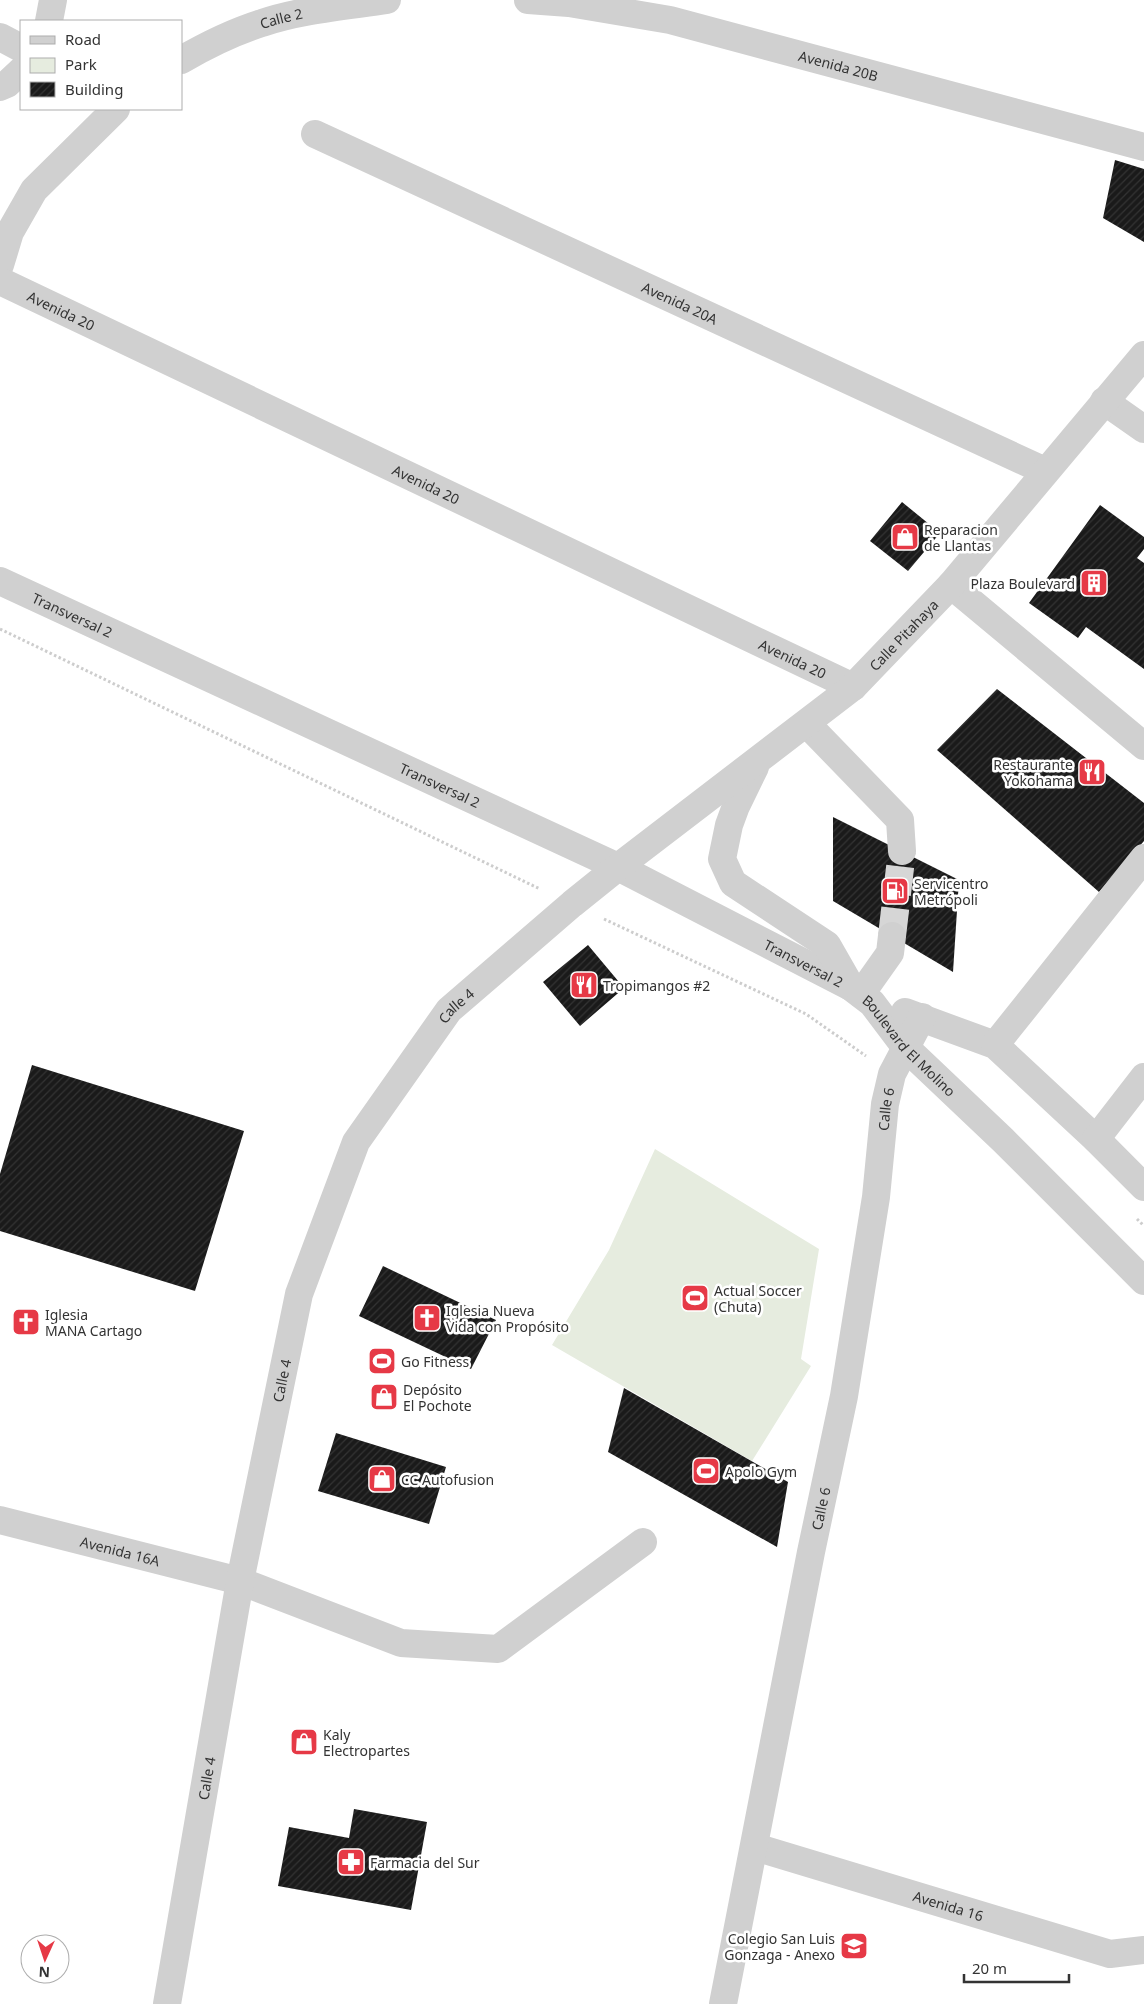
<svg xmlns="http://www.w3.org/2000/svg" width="1144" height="2004" viewBox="0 0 1144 2004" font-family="'Noto Sans',sans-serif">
  <defs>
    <pattern id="building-hatch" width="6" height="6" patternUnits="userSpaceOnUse" patternTransform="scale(1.25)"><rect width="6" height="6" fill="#1a1a1a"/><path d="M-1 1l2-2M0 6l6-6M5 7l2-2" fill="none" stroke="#333"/></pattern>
  </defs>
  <rect width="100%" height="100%" fill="#fff"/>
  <!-- park -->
  <path fill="#e6ecdf" d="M655,1149l164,100 -18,110 10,7 -59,95 -200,-116 57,-95z"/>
  <!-- building -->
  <path fill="url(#building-hatch)" d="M1115,160l29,9v73l-41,-24z
    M902,502l38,31 -32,38 -38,-30z
    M1100,505l44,32v12l-7,9 7,5v106l-58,-42 -8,11 -49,-35z
    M997,689l147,114v38l-45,51 -162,-142z
    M833,817l126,63 -6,92 -120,-71z
    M588,945l36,43 -44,38 -37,-44z
    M32,1065l212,66 -49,160 -195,-60v-57z
    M383,1266l113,54 -25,49 -112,-53z
    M624,1388l164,94 -11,65 -169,-95z
    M336,1433l110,34 -17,57 -111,-33z
    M354,1809l73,13 -16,88 -133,-24 11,-59 60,11z"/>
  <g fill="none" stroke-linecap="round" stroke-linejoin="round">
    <!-- minor-tunnel -->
    <path stroke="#d6d6d6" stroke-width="28" stroke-dasharray="28 14" stroke-linecap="butt" d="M892,936l10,-85"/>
    <!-- path -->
    <path stroke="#cdcdcd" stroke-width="3" stroke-dasharray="2.5 2.5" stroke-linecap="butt" d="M0,629l540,260
      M604,919l202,95 60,42
      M1137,1219l7,7"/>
    <!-- minor -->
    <g stroke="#d0d0d0" stroke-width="28">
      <path id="s1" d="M528,0l41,3 101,17 474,127"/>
      <path d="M49,21l4,-21"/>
      <path d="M0,37l21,11"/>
      <path id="s2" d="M181,60c26,-15 52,-28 81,-37 38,-13 85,-17 125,-23"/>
      <path d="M0,87l7,-3 14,-13"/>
      <path id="s3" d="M315,134l730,337"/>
      <path d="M0,265l10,-33 24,-42 82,-81"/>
      <path id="s4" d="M0,281l853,406"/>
      <path d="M1104,401l40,28"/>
      <path id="s5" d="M0,581l618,286 233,120 21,16 34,45 97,92 141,141"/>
      <path d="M951,585l193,161"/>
      <path d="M807,724l93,96 2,31"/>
      <path d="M755,767l-19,39 -7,19 -7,34 11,24 94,62 24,42"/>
      <path d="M861,994l29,-41 2,-17"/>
      <path d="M905,1012l90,33 101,94 48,48"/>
      <path d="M995,1045l149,-187"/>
      <path d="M1096,1139l48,-62"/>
      <path id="s6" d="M0,1520l240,61 161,62 97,6 145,-107"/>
      <path id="s7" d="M755,1847l355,107 34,-4"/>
      <path id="s8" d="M167,2004l73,-423 59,-287 57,-152 93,-132 123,-106 46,-37 235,-180 98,-102 193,-230"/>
      <path id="s9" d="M723,2004l88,-452 33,-156 32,-199 9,-93 7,-30 30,-57"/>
    </g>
  </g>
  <!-- icons -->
  <defs>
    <symbol id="shop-square" viewBox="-11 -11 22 22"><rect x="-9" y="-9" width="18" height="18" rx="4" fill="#e63946" stroke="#fff"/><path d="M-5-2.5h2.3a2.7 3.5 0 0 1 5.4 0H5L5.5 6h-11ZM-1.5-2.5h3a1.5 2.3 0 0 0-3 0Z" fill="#fff"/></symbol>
    <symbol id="building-square" viewBox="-11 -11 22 22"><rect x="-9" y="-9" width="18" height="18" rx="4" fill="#e63946" stroke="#fff"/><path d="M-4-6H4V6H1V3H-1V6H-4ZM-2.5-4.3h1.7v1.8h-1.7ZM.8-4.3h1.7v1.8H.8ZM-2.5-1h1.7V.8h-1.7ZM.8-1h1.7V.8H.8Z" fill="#fff"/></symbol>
    <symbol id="restaurant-square" viewBox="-11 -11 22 22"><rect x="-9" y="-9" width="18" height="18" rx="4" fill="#e63946" stroke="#fff"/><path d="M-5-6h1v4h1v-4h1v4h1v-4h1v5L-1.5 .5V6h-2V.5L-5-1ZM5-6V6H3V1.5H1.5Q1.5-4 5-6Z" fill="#fff"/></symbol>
    <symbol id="fuel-square" viewBox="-11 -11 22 22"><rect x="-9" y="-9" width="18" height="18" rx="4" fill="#e63946" stroke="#fff"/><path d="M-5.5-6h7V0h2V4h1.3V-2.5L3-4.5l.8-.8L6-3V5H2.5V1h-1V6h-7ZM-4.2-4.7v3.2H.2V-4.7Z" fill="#fff"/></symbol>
    <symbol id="stadium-square" viewBox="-11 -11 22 22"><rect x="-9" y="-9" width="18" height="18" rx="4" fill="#e63946" stroke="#fff"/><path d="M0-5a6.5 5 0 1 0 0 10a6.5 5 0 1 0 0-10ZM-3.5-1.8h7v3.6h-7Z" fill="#fff"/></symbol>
    <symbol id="church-square" viewBox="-11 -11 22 22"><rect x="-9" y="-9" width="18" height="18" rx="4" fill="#e63946" stroke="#fff"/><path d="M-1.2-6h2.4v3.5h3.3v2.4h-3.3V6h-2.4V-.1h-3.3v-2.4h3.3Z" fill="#fff"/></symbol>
    <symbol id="pharmacy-square" viewBox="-11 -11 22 22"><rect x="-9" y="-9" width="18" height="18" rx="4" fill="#e63946" stroke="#fff"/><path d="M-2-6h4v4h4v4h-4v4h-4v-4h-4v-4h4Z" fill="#fff"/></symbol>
    <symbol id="school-square" viewBox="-11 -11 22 22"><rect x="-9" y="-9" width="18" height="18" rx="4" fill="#e63946" stroke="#fff"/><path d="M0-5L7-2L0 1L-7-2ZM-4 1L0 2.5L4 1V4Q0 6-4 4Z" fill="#fff"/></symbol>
  </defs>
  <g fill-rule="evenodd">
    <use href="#shop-square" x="889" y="521" width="32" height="32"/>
    <use href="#building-square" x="1078" y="567" width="32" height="32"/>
    <use href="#restaurant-square" x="1076" y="756" width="32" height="32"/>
    <use href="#fuel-square" x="879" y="875" width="32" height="32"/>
    <use href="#restaurant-square" x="568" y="969" width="32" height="32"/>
    <use href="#stadium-square" x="679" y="1282" width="32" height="32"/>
    <use href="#church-square" x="411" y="1302" width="32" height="32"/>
    <use href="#church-square" x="10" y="1306" width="32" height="32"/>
    <use href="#stadium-square" x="366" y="1345" width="32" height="32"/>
    <use href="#shop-square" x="368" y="1381" width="32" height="32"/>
    <use href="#stadium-square" x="690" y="1455" width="32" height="32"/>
    <use href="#shop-square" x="366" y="1463" width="32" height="32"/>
    <use href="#shop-square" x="288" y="1726" width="32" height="32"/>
    <use href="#pharmacy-square" x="335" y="1846" width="32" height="32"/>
    <use href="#school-square" x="838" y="1930" width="32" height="32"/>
  </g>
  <g text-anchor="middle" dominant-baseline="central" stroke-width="5" stroke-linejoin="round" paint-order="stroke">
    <!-- street labels -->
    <g font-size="14" fill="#333" stroke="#fff">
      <text stroke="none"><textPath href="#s2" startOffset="109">Calle 2</textPath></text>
      <text stroke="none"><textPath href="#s1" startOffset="318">Avenida 20B</textPath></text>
      <text stroke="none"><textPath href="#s3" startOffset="402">Avenida 20A</textPath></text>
      <text stroke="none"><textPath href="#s4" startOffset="68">Avenida 20</textPath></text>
      <text stroke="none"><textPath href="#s4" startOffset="472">Avenida 20</textPath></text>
      <text stroke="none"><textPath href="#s5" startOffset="80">Transversal 2</textPath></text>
      <text stroke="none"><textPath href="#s8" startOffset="1636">Calle Pitahaya</textPath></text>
      <text stroke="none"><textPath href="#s4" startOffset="878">Avenida 20</textPath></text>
      <text stroke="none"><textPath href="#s5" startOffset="485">Transversal 2</textPath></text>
      <text stroke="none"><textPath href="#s5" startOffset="890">Transversal 2</textPath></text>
      <text stroke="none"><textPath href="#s8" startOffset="1054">Calle 4</textPath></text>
      <text stroke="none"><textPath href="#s5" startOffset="1026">Boulevard El Molino</textPath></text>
      <text stroke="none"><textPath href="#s9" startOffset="910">Calle 6</textPath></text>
      <text stroke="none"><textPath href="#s8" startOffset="634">Calle 4</textPath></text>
      <text stroke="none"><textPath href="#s9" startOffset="505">Calle 6</textPath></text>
      <text stroke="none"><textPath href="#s6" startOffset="124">Avenida 16A</textPath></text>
      <text stroke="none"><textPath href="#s8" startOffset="229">Calle 4</textPath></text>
      <text stroke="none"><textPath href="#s7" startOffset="202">Avenida 16</textPath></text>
    </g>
    <!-- poi labels -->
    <g font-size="14" fill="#333" stroke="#fff" text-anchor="start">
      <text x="924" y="529">Reparacion<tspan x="924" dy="16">de Llantas</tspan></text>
      <text x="1075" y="583" text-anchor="end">Plaza Boulevard</text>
      <text x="1073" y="764" text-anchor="end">Restaurante<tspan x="1073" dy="16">Yokohama</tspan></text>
      <text x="914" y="883">Servicentro<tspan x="914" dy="16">Metrópoli</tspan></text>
      <text x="603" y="985">Tropimangos #2</text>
      <text x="714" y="1290">Actual Soccer<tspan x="714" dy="16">(Chuta)</tspan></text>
      <text x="446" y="1310">Iglesia Nueva<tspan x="446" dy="16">Vida con Propósito</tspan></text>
      <text x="45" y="1314">Iglesia<tspan x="45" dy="16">MANA Cartago</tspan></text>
      <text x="401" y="1361">Go Fitness</text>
      <text x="403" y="1389">Depósito<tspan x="403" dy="16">El Pochote</tspan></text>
      <text x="725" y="1471">Apolo Gym</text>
      <text x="401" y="1479">CC Autofusion</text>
      <text x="323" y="1734">Kaly<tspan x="323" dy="16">Electropartes</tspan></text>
      <text x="370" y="1862">Farmacia del Sur</text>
      <text x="835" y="1938" text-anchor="end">Colegio San Luis<tspan x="835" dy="16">Gonzaga - Anexo</tspan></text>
    </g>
  </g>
  <!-- legend -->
  <rect x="20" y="20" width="162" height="90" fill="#ffffff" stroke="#adadad"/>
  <rect x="30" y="36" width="25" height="8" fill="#d0d0d0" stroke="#adadad"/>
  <text x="65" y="45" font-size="15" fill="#333333">Road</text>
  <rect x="30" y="58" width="25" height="15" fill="#e6ecdf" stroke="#adadad"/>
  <text x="65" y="70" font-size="15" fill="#333333">Park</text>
  <rect x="30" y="82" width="25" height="15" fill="url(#building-hatch)" stroke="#adadad"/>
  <text x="65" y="95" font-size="15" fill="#333333">Building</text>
  <!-- north arrow -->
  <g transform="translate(45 1959) rotate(183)"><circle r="24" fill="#ffffff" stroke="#adadad"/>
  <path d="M0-4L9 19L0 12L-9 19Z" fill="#e63946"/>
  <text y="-8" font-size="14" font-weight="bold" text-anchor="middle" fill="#333333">N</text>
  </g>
  <!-- scale -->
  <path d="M964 1974v8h105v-8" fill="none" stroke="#333333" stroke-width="2.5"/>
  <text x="972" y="1974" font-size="15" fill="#333333" stroke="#ffffff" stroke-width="4" paint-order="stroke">20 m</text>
</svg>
